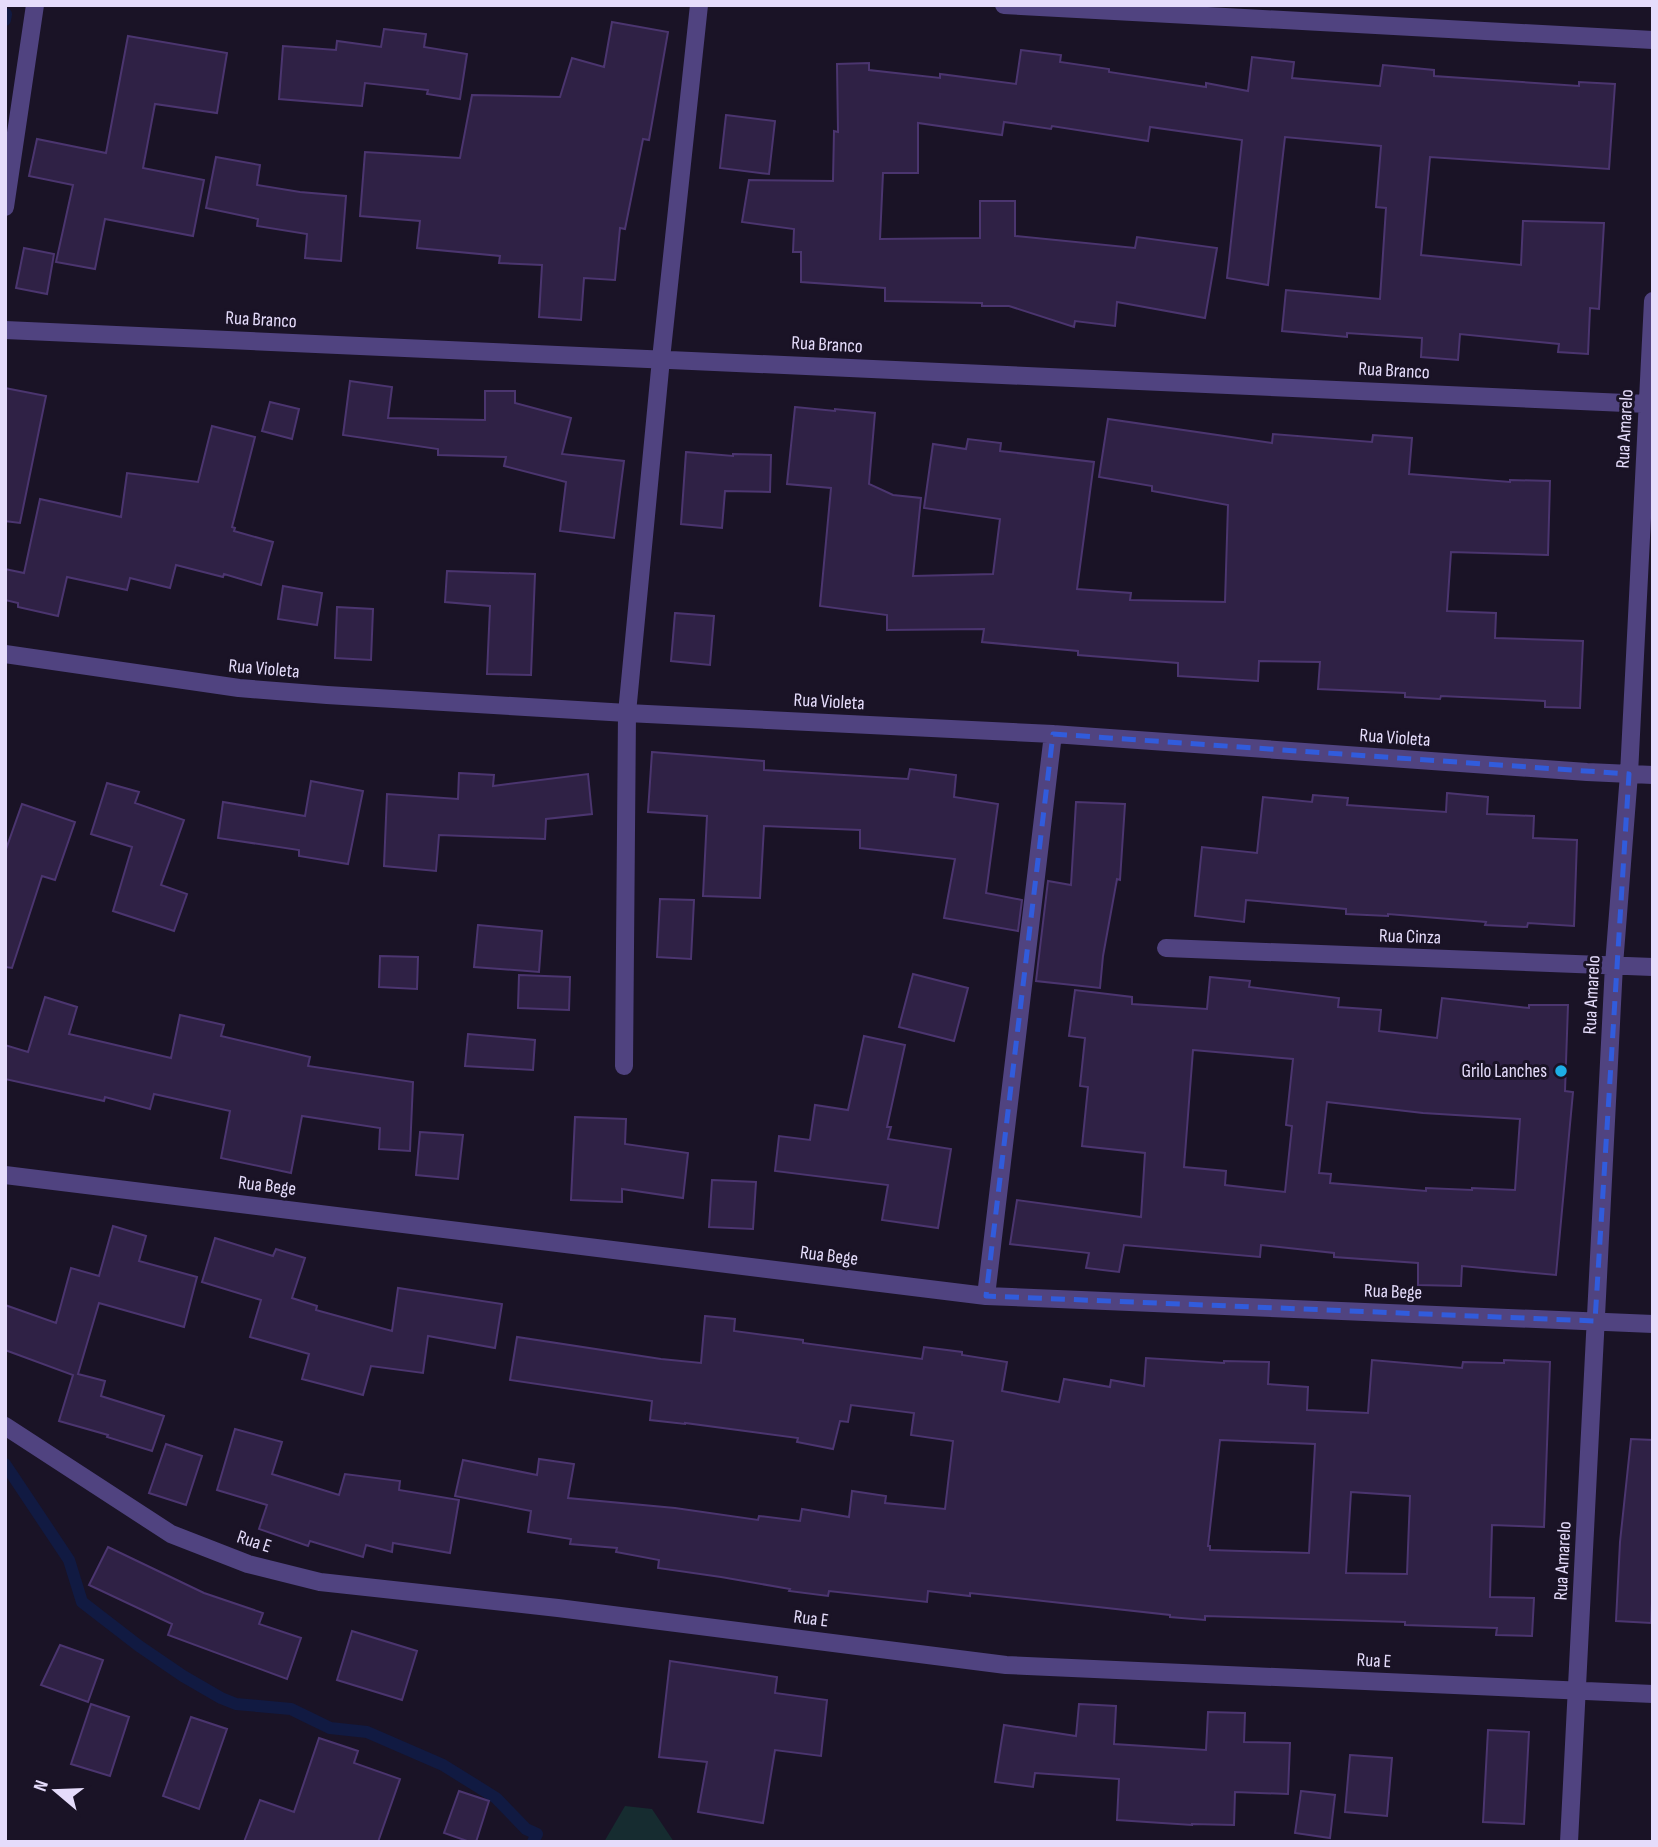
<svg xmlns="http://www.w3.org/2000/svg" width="1658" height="1847" viewBox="0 0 1658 1847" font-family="'Sofia Sans Condensed',sans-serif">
  <rect width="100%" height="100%" fill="#1a1326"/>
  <!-- green -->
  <path fill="#162c30" d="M625,1806l27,3 22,33h-70z"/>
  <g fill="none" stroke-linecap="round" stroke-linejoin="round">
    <!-- stream -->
    <path stroke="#111a42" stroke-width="12" d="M5,20l1,-6
      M5,1464l64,96 13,42 57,44 44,30 38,22 15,6 55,5 39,19 37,4 76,33 53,33 30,31 11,5 -4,8"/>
  </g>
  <!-- building -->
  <path fill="#2f2145" stroke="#4b356f" stroke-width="2" fill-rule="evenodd" d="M612,22l56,10 -19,108 -6,-1 -18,90 -5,-1 -5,52 -31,-2 -3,42 -42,-3 3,-52 -43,-2 1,-7 -83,-8 3,-27 -60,-5 5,-64 95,6 12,-63 88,2 12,-39 32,9z
    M384,29l42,5 -2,13 43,7 -7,45 -33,-5 1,-4 -63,-7 -3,23 -83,-7 4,-53 53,4 1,-9 44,6z
    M128,36l99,17 -10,60 -62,-9 -12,64 61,12 -11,56 -88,-17 -10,50 -39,-7 17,-77 -44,-9 8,-37 69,14z
    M1021,50l40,5 -1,7 49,7v3l97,15v-4l42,8 4,-34 42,5 -2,16 88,8 3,-21 51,5v6l145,10v-4l36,2 -6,85 -179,-12 -9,98 100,10 2,-44 81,2 -5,86 -9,-1 -2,46 -30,-2 1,-8 -99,-10 -2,26 -37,-3 1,-19 -75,-5v4l-65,-6 4,-41 94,9 6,-91 -10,-1 5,-61 -96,-9 -17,148 -41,-7 15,-138 -92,-13 -2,14 -96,-15 -1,3 -47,-7 -2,13 -84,-12v50h-35l-3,66 100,-1v-37h35v35l120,12 2,-11 80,11 -12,70 -88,-16 -2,24 -40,-5 -1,6 -65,-21h-27v-3l-97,-2v-13l-84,-6v-30h-8l1,-23 -52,-7 7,-42 84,1 1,-50 4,1 -1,-68 32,-1v7l71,8v-4l76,10z
    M726,115l49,6 -6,53 -49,-6z
    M216,157l44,8 -3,20 43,7 46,4 -5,65 -36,-3 2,-24 -50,-8 1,-7 -52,-11z
    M24,248l30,6 -7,40 -31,-6z
    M350,381l42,6 -4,31 97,2v-29h30v12l56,15 -9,36 62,7 -10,77 -54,-7 6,-49 -62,-16 2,-9 -68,-2v-6l-95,-14z
    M5,388l41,8 -26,127 -15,-2z
    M270,402l29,7 -7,30 -30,-8z
    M795,407l40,4v-2l40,4 -6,71 24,11 28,3 -8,78 80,-2 7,-55 -76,-11 9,-64 33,5 2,-10 33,4 -1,8 94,11 -17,127 54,4 -1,7 95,2 3,-97 -76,-14v-5l-53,-9 9,-58 164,24 1,-9 99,8 1,-7 39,3 -3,36 101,8v-2l40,1 -2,74 -97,-3 -4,59 49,2 -1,25 88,3 -3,67 -35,-1v-6l-104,-5 -1,3 -35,-2v-4l-87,-4 2,-27 -61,-1 -1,20 -80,-5v-13l-100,-8v-4l-96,-9 2,-13 -97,1v-15l-67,-9 11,-118 -44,-4z
    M212,426l43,11 -23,90 3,1 -1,3 39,11 -12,43 -37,-11 -1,3 -47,-12 -6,23 -40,-10 -3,12 -60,-13 -9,39 -40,-9v-4l-13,-3v-31l19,4 16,-74 81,18 6,-44 71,9z
    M686,452l47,4v-2l38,1 -1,37 -45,-1 -3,37 -41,-4z
    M447,571l88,3 -4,101 -44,-1 3,-68 -45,-4z
    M283,586l39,7 -5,32 -39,-6z
    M337,607l36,2 -2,51 -36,-2z
    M675,613l39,3 -4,49 -39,-4z
    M652,752l112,9v9l144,9 2,-10 46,6 -2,22 44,7 -12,89 36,7 -4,31 -74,-13 11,-59 -95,-11v-18l-96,-4 -4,72 -57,-2 4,-80 -59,-4z
    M459,773l35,2 -1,11 95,-12 4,40 -46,5 -1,20 -106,-4 -3,36 -52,-5 3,-72 71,5z
    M311,781l52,10 -15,73 -49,-8v-6l-81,-12 5,-36 82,14z
    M107,783l32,9 -4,11 49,17 -23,65 26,9 -13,37 -61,-20 19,-64 -41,-13z
    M1447,793l41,4 -1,17 47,2 -1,22 44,2 -3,86 -46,-3 -1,4 -42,-2 1,-3 -98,-8v2l-42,-2v-5l-100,-9 -2,22 -49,-6 7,-69 55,6 6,-56 49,5 1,-7 35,3 -1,7 99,7z
    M1076,802l49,2 -5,76 -3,-1 -14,77 -3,32 -64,-7 12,-100 23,4z
    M22,804l53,18 -20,58 -13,-4 -30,92 -7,-1v-115z
    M660,899l34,1 -3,59 -34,-2z
    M478,925l64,6 -3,41 -65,-5z
    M380,956l38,1 -1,32 -38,-2z
    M913,974l55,14 -14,53 -55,-14z
    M519,975l51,2 -1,33 -51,-2z
    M1210,977l40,4 -1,6 90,11 -1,9 43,3 -2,21 58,7 5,-40 87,10v-3h39l-3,86 8,1 -17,183 -94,-9 -1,20 -43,-1v-22l-84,-6v-4l-73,-8 -1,12 -136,-12 -5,27 -33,-4 3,-15 -79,-9 7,-44 124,17 4,-64 -63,-7 6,-59 -8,-1 5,-48 -16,-2 6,-46 57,7v7l75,5zM1193,1050l100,9 -7,66 6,1 -7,66 -60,-7 1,-14 -42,-4zM1327,1102l96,11 97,6 -5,71 -43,-2v2l-46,-2v3l-96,-8 1,-9 -12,-1z
    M45,997l32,10 -8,27 102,24 9,-43 44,10 -3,11 89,21 -2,9 105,16 -3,69 -31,-2 1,-21 -78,-12 -11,57 -70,-15 9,-47 -76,-17 -4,15 -45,-12 -1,4 -99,-22v-34l23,7z
    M468,1034l67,6 -2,30 -68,-4z
    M864,1036l41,9 -18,82h4l-3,12 63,10 -13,79 -56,-8 6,-35 -113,-14 4,-35 31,4 5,-35 33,5z
    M575,1117l51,2 -1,25 63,9 -5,45 -61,-9v13l-51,-2z
    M420,1132l43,3 -5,44 -42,-4z
    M712,1180l44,2 -3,47 -44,-2z
    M113,1226l33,10 -7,25 58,16 -13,50 -85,-24 -21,71 27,7 -4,15 63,20 -12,35 -45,-14 1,-2 -49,-14 14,-46 -68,-25v-45l51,18 15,-55 28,8z
    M215,1238l58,18 3,-7 29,9 -13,40 25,8 -1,4 76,21 6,-43 104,16 -7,44 -67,-12 -5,37 -52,-7 -8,29 -61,-16 7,-25 -59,-17 11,-37 -59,-18z
    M705,1316l30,3 -1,12 69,9v3l119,16 2,-12 38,5v3l45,7 -5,29 57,11 5,-23 46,8 1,-7 33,6 2,-28 78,5v-2l45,1 -1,22 40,3 -1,23 61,3 4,-53 90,8 1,-6 41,1v-3l46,2 -6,165 -52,-2 -2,72 44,1 -2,38 -36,-1 1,-7 -92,-3v-3l-200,-6v4l-35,-3v-2l-200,-22v3l-42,-5 -1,11 -98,-11 -1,5 -39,-5 1,-2 -69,-12 -63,-9 1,-8 -43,-8 1,-4 -47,-4 1,-5 -43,-7 3,-21 -76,-15 8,-36 74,15 2,-16 35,5 -6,34 107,10 83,12 1,-4 41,5 2,-12 47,8 3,-26 34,5 -1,7 60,6 8,-68 -42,-6 3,-22 -63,-8 -3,17 -8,-1 -7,28 -36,-7 1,-4 -113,-15v1l-35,-4 2,-19 -142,-21 7,-43 144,22 40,4zM1220,1440l95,4 -6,109 -99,-3v-4h-2zM1351,1492l59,4 -3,78 -61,-1z
    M235,1429l47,13 -10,32 67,21 6,-21 55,7 -1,9 60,10 -9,53 -57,-10 -1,9 -26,-7 -3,12 -53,-16 -2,5 -49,-17 8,-24 -50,-15z
    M1631,1439l22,1v142l-2,41 -35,-2 4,-79z
    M166,1444l36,12 -16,49 -37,-12z
    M108,1547l96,46 59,20 -4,11 42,14 -14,41 -119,-44 4,-11 -83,-39z
    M352,1631l65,20 -15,49 -65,-20z
    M60,1645l43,15 -15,42 -47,-17z
    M670,1661l107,16 -2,16 52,7 -6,56 -46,-6 -12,73 -65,-11 9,-50 -48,-5z
    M91,1704l38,13 -19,59 -39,-12z
    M1079,1704l37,2 -2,38 92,6 2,-38 37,1 -1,29 46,1 -2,51 -53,-2 -1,33 -42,-1v1l-75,-5 2,-41 -84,-6 -2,14 -38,-5 9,-57 72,11z
    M191,1717l36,12 -28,80 -36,-13z
    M1488,1730l41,2 -5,92 -41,-2z
    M319,1738l39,13 -4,12 46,16 -22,63h-134l16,-42 34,12z
    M1350,1755l42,3 -5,58 -42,-4z
    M459,1791l30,10 -13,41h-6l-26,-9z
    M1301,1791l34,4 -5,43 -35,-5z"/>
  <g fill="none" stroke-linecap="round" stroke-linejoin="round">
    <!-- minor -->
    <path stroke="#504380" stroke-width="18" d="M1004,5l649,35
      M5,207l30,-202
      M5,330l1643,74
      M5,654l234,34 88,7 300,18 426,21 534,38 66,3
      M1166,948l487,19
      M624,1066l3,-353 34,-354 38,-354
      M5,1175l981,121 667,28
      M986,1296l67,-562
      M5,1426l166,108 77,30 72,18 238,26 448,57 647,29
      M1569,1842l45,-877 15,-191 24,-473"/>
  </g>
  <!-- marked area -->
  <path fill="none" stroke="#315cdc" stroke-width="5" stroke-dasharray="14 9" stroke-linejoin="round" d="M1053,734l576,40 -34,547 -609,-25z"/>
  <!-- markers -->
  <circle fill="#1dafe6" stroke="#1a1326" stroke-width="2.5" cx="1561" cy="1071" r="7"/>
  <g text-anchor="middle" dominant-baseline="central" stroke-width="6" stroke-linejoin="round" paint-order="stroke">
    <!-- street labels -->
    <g font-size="19" fill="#e5dcfb" stroke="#1a1326">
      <text transform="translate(261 320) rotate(3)">Rua Branco</text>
      <text transform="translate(827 345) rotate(3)">Rua Branco</text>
      <text transform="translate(1394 371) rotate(3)">Rua Branco</text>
      <text transform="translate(1625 429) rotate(-87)">Rua Amarelo</text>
      <text transform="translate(264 669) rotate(5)">Rua Violeta</text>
      <text transform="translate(829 702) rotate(3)">Rua Violeta</text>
      <text transform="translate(1395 738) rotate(4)">Rua Violeta</text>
      <text transform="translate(1410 937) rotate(2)">Rua Cinza</text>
      <text transform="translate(1592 995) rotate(-87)">Rua Amarelo</text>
      <text transform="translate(267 1186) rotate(7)">Rua Bege</text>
      <text transform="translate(829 1256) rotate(7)">Rua Bege</text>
      <text transform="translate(1393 1292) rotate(2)">Rua Bege</text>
      <text transform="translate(254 1542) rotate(18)">Rua E</text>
      <text transform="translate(1563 1561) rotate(-87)">Rua Amarelo</text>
      <text transform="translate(811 1619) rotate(7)">Rua E</text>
      <text transform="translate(1374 1661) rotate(3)">Rua E</text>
    </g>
    <!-- poi labels -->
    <g font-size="19" fill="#e5dcfb" stroke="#1a1326" text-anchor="end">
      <text x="1547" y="1071">Grilo Lanches</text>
    </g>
  </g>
  <!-- border -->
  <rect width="1658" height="1847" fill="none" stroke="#e5dcfb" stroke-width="14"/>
  <!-- north arrow -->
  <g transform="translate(56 1791) rotate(289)" stroke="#1a1326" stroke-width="5" paint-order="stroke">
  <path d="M0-5L12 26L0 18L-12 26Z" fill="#e5dcfb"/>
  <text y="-10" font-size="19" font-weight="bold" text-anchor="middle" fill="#e5dcfb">N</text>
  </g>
</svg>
